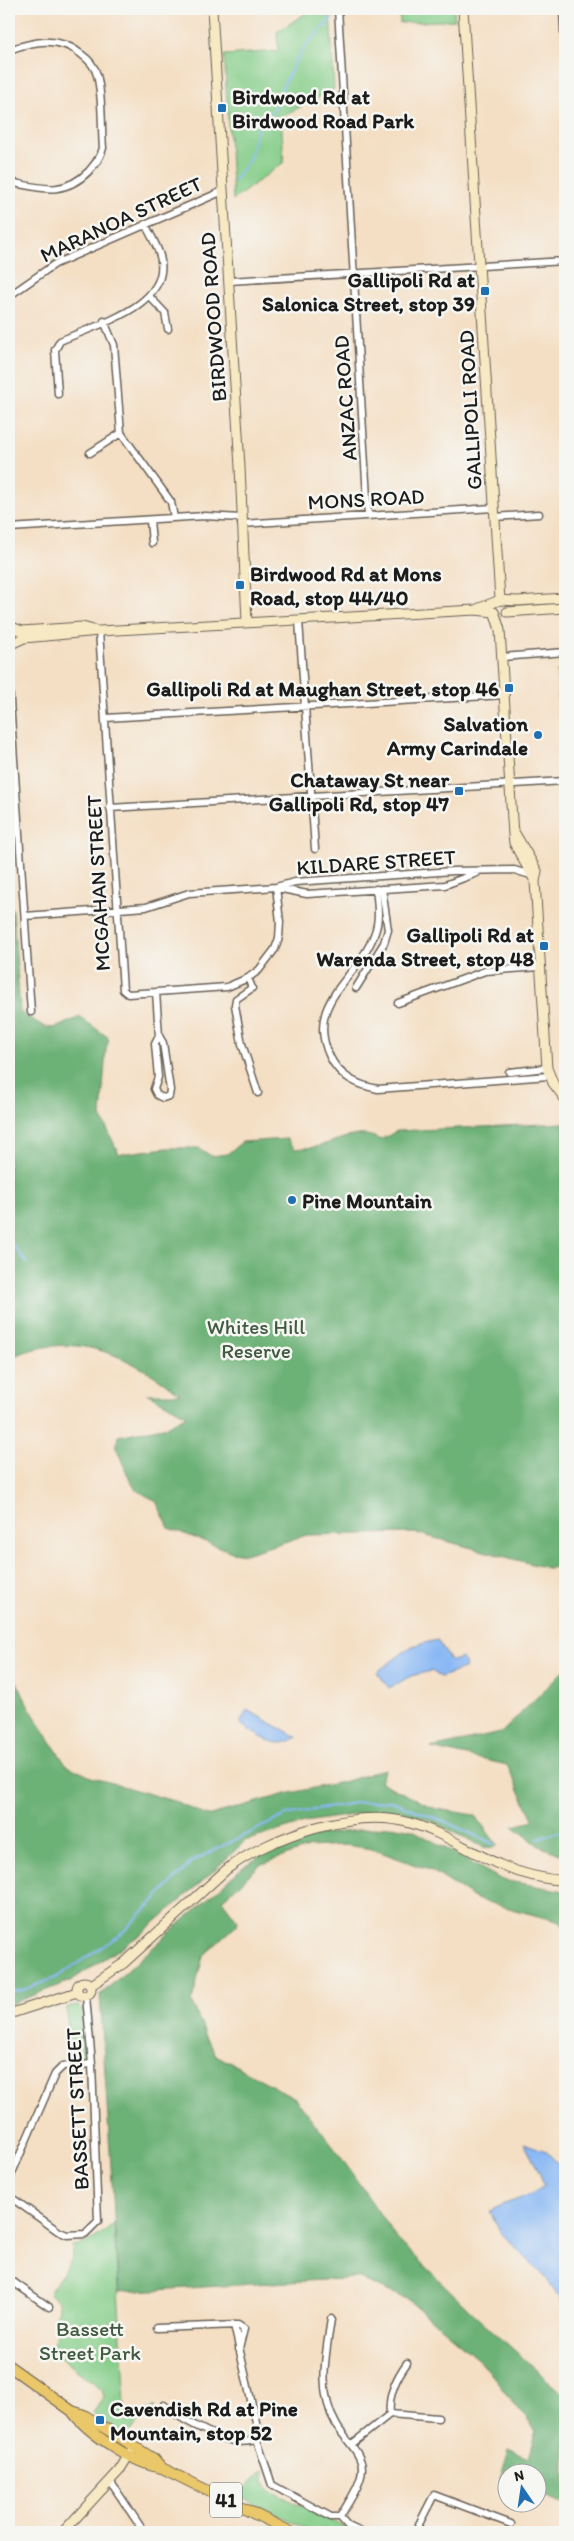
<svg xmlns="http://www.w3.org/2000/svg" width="574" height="2541" viewBox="0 0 574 2541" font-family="Itim,sans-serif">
  <rect width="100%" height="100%" fill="#f6f6f2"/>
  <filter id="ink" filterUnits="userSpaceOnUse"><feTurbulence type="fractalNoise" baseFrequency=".02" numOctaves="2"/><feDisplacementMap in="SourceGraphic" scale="10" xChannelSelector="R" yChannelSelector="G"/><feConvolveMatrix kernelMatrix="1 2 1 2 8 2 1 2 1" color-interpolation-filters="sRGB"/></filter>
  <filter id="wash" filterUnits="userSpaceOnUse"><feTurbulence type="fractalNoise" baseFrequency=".0096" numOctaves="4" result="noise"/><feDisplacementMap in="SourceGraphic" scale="20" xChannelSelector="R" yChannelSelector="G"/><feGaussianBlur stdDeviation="1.12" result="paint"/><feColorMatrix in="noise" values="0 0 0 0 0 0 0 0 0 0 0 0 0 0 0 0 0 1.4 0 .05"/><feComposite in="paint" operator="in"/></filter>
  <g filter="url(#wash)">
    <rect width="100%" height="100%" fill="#f4dfc4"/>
    <!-- green -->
    <path fill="#86ce8a" stroke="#517553" d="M312,9h18l4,80 -53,28 3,45 -51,38 -9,-145 54,-4 -1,-19z
      M344,9h110l1,11 -55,3 -1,-13 -55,3z
      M557,671h8v44l-6,1z
      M77,2006l8,4 2,47 -20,2c-2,-19 1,-32 0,-51z
      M114,2223l12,198 30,-15 -30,29 -33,-22 11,-16 -2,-8 -52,-39 9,-21 -5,-13 5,-6 -1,-9 -9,-8 24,-35 -1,-12c19,-2 28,-11 42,-23z
      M263,2470l1,11 7,10 83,41h-42l-74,-36z"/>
    <!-- forest -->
    <path fill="#6cb176" stroke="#446649" d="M9,905l4,5 7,102 25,15 10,1 25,-11 29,21 -3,11 -5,67 18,38 47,-6h33l12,8 16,-2 15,-12 45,-3 8,10c6,-1 13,-1 20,-2 21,-5 45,-20 65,-7l17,-9 168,-8v444l-18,1 -131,-35 -109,2 -62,19 -13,-2 -63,-24 -13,-27 -18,-10 -7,-8 -15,-36 2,-11 50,-10 18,-11 -38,-21h32c-53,-40 -106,-65 -171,-36z
      M9,1666l20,41 37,58 25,12 86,25 30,14 79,-22 60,-13 39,-12 -5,13 56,27 39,6 22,30 -4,3 -10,-1 -56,-28 -41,-9 -75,11 -66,20 -40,38 -65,56 -68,45 -63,25z
      M565,1669v187l-26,-10 -26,-20 21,-5 -27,-56 -76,-17 70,-15z
      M391,1826l22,4 89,50 63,11v37l-5,-6 -84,-23 -44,-28 -60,-22 -28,-4 -34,2 -50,18 -38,35 16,21 -1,4 -34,31 -11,45 14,36 10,18 79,43 43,55 59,86 75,73 93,84v108l-28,-11 -1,-19h-30v7l-6,-2 9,-29 19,8 8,-27 -55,-70 -74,-62 -50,-21 -238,14 -19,-297 143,-128 31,-19 43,-13z"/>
    <!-- water -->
    <path fill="#89b8f4" stroke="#526a88" d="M437,1640l14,21 11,-3 4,10 -25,9 -10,-6 -20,5 -22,12 -12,-16 35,-26z
      M247,1710l50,27c-20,15 -39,-2 -57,-13z
      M524,2143l22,8 19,20v134l-19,-27 -45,-45 -11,-22c18,-10 38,-13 54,-25l-5,-15z"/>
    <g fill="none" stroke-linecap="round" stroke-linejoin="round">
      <!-- stream -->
      <path stroke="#89b8f4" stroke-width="2" d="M234,181l16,-23 7,-29 12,-12 9,-14 1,-9 18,-36 9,-13 30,-31
        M9,1240l18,23
        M538,1839l27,-9
        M9,1992l14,-2 32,-12 65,-43 74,-75 92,-45 68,-12 37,-2 50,19 53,24"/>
    </g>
  </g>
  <g filter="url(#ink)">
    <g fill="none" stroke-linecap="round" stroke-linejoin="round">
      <defs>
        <path id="street" d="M338,9l30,506
          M563,9l2,42
          M9,50c25,-9 49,-14 72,4 7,5 14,13 16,21 6,22 4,50 6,73 -2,9 -8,16 -14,23 -26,26 -48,17 -80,11
          M229,281l336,-20
          M9,296l46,-32 168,-73
          M150,297l15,16 3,16
          M104,321l10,24 7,88 50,69 3,16
          M58,394l-3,-44 5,-9c35,-16 113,-35 100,-85 -3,-11 -10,-22 -15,-32
          M90,453l31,-20
          M494,517l45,-3
          M150,520l2,23
          M241,524l252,-16
          M9,528l196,-12 36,2
          M299,621l16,228
          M99,631l24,359 5,4 99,-7 21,-9 11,-8 16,-21 4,-11 1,-16 -4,-35
          M9,654l3,-11
          M502,657l63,-5
          M9,686l22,326
          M105,718l400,-23
          M110,808l455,-27
          M9,831l10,-1
          M277,888l30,6 138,-9 32,-12
          M376,889c2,16 4,32 -2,46 -17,45 -70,67 -44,122 10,20 27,28 48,32l171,-13
          M25,916l121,-9 43,-14 87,-6 19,-5 158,-11 61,-1 17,5
          M248,978l4,10 -16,11 -1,6 7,39 16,49
          M356,988l28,-45 4,-13 -6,-41
          M156,992l3,44 -4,8 3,33 -4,12 3,6 6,3 6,-2 1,-6 -7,-47 -4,-7
          M398,1003l87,-32 55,-4
          M509,1072l38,-4
          M9,2180l46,-106 8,-8 29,-2
          M9,2196l49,35 9,4 18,-1 13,-13 -6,-157 -6,-68
          M9,2279l40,28
          M331,2319c-5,35 -14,72 5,105 7,14 26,28 26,45 0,15 -15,35 -22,48
          M234,2325l24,106 -1,9 15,45 59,32h9l8,9 13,6
          M157,2328l81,-3 6,4 -5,20
          M164,2405c14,13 50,32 70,36 7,2 16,0 23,-1
          M390,2414c-2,-19 6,-36 17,-51
          M352,2444l38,-30 48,4
          M110,2481l34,51
          M415,2532l19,-37 77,29"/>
        <path id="secondary" d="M212,9l28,458 7,155
          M463,9l37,591
          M477,609l23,-9 17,1 48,-3
          M507,612l58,-4
          M495,614l5,16 13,205 1,8 21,38
          M14,628l8,3 60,-4 12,3
          M9,645l15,-7 75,-7 376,-21 19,2
          M513,830l24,41 -2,10 12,187 6,15 12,16
          M77 1989a7 7 0 1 1 14 0a7 7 0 1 1-14 0Z
          M90,1986l34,-23 103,-94c44,-33 129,-62 183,-46 33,9 61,30 93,43 19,8 41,13 62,15
          M9,2014l68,-22
          M63,2532l56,-61 13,-21"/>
        <path id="primary" d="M9,2366l63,45c15,22 63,53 90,57l129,64
          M72,2411l12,4 70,44 8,9"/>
      </defs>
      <!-- street casing -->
      <use href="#street" stroke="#686057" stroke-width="9"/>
      <!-- secondary casing -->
      <use href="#secondary" stroke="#686057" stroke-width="11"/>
      <!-- primary casing -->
      <use href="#primary" stroke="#686057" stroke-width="12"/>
      <!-- street -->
      <use href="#street" stroke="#fff" stroke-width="6"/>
      <!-- secondary -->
      <use href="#secondary" stroke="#f7e9c3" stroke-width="9"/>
      <!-- primary -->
      <use href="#primary" stroke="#eac769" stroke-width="10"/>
    </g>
  </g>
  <!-- markers -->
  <g fill="#1f6fb2" stroke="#f6f6f2" stroke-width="2">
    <rect x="217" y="103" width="10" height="10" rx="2.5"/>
    <rect x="480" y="286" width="10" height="10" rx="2.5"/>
    <rect x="235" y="580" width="10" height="10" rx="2.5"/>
    <rect x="504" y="683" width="10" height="10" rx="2.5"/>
    <circle cx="538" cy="735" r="5"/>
    <rect x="454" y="786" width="10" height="10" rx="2.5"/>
    <rect x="539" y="941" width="10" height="10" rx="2.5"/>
    <circle cx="292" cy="1200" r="5"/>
    <rect x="95" y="2415" width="10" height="10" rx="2.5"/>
  </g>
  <g text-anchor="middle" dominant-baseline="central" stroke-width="5" stroke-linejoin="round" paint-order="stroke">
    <!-- shield labels -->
    <rect fill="#f6f6f2" stroke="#5d5d5c" stroke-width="1" x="210" y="2482.5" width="32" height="35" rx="4"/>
    <g font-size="20" font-weight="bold" fill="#1c1c1c">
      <text x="226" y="2500">41</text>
    </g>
    <!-- poi labels -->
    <g font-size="21" font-weight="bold" fill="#1c1c1c" stroke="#f6f6f2" text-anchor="end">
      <text x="232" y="96" text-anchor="start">Birdwood Rd at<tspan x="232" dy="24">Birdwood Road Park</tspan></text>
      <text x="475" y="279">Gallipoli Rd at<tspan x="475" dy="24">Salonica Street, stop 39</tspan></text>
      <text x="250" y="573" text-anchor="start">Birdwood Rd at Mons<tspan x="250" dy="24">Road, stop 44/40</tspan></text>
      <text x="499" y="688">Gallipoli Rd at Maughan Street, stop 46</text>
      <text x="528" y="723">Salvation<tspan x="528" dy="24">Army Carindale</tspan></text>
      <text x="449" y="779">Chataway St near<tspan x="449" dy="24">Gallipoli Rd, stop 47</tspan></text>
      <text x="534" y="934">Gallipoli Rd at<tspan x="534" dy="24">Warenda Street, stop 48</tspan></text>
      <text x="302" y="1200" text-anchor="start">Pine Mountain</text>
      <text x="110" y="2408" text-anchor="start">Cavendish Rd at Pine<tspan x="110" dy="24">Mountain, stop 52</tspan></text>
    </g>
    <!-- street labels -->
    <g font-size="21" fill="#1c1c1c" stroke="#f6f6f2">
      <text transform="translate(121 219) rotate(-25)">MARANOA STREET</text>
      <text transform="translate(213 317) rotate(-94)">BIRDWOOD ROAD</text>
      <text transform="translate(345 398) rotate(-94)">ANZAC ROAD</text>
      <text transform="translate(470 410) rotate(-93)">GALLIPOLI ROAD</text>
      <text transform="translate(366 499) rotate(-3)">MONS ROAD</text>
      <text transform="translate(376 862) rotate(-4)">KILDARE STREET</text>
      <text transform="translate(98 883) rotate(-93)">MCGAHAN STREET</text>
      <text transform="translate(77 2109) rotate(-93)">BASSETT STREET</text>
    </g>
    <!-- park labels -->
    <g font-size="21" fill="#415a42" stroke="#f6f6f2">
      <text x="256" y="1326">Whites Hill<tspan x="256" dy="24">Reserve</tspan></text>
      <text x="90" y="2328">Bassett<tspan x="90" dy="24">Street Park</tspan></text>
    </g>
  </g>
  <!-- margin -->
  <rect width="574" height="2541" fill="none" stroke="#f6f6f2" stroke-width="30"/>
  <!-- north arrow -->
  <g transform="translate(522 2488) rotate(347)"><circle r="24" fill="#f6f6f2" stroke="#9f9f9c"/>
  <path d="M0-4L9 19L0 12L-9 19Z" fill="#1f6fb2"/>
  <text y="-8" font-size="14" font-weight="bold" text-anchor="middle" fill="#1c1c1c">N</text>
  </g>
</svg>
